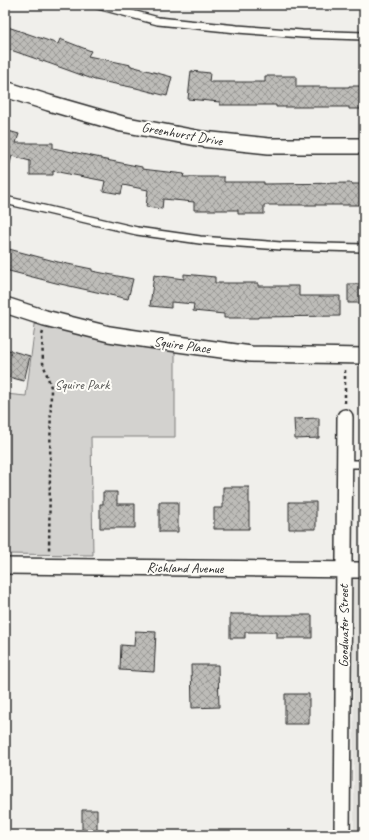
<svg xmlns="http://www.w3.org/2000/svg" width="369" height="840" viewBox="0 0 369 840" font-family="Caveat,sans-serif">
  <defs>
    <pattern id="building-cross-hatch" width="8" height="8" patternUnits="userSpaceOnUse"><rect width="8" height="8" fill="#bdbcb8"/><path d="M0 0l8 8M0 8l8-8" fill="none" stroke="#9a9996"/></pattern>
  </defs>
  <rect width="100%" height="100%" fill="#f0efeb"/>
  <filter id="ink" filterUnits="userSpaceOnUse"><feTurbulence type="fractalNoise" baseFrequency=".025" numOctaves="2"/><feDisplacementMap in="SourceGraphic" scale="8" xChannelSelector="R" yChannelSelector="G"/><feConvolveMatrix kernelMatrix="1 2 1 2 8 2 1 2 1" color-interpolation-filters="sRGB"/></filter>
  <g filter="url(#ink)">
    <!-- built -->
    <path fill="#e1e0dc" d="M353,570h11v265h-10z"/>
    <!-- green -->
    <path fill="#d3d2cf" stroke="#7f7e7d" d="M36,317l139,33v87h-84l2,118 -88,-1v-160l21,2z"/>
    <!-- building -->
    <path fill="url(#building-cross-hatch)" stroke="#2b2b2b" d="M5,26l53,18 2,-5 31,12 -3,5 43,9v1l41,11 -5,19 -31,-8 -41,-8 -44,-16 -46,-16z
      M191,71l19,2 -1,9h56v-6h31v11h53v-1h15v23h-15v-2h-73v-2h-56v-3l-32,-3z
      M5,130l14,4 -3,9h37v5l48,10v1l41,8v2l42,5 -1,3h41v5h40v2l88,-1v1h12v21h-100v9h-26v-4h-44v-8l-31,-3 -1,10 -16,-2 2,-17 -25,-5 -2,9 -18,-3 2,-10 -52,-10v4h-23v-14l-18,-5 -4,14 -3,-1z
      M5,248l53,14 34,7v2l41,8 -5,20 -72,-16 -51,-13z
      M184,274l31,3v6h43v3h41v10h41v20l-82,1v1h-34v-4l-31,-3 1,-7 -23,-2v6l-21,-2 4,-31 30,4z
      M348,284h16v19h-16z
      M5,349l25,7 -6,25 -19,-5z
      M319,418v20l-24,1 -1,-20z
      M223,487h26v42h-35v-21h9z
      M103,492h14v12h18v24h-35v-24h3z
      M159,502h19v30h-19z
      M289,502h27v27h-27z
      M230,614h29v1h53v23h-35v-6h-32v6h-15z
      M135,631l21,1 -2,40 -34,-2 1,-25 13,1z
      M191,665h27l1,42 -27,1z
      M285,694h24v30h-24z
      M82,810h15v25h-15z"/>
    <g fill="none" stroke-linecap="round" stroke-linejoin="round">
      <defs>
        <path id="service" d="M98,5l60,16 79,8 65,5 62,2
          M5,200l132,31 63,9 81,6 83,2
          M345,464h19"/>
        <path id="minor" d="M5,89l44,14 73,21 80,15 67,7h95
          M5,305l40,13 64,16 40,6 102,14 113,2
          M5,566l359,4
          M342,835l3,-418"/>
      </defs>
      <!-- service casing -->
      <use href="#service" stroke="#2b2b2b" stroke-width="10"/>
      <!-- minor casing -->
      <use href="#minor" stroke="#2b2b2b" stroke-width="18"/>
      <!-- path -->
      <path stroke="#2b2b2b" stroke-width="2.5" stroke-dasharray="3 3" stroke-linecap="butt" d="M43,332l-1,3 1,28 8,24 -2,165
        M345,403v-33"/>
      <!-- service -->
      <use href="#service" stroke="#fdfcf7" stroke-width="7"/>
      <!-- minor -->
      <use href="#minor" stroke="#fdfcf7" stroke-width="15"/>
    </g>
  </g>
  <g text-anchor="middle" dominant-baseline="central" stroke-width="4" stroke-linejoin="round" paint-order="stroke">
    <!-- street labels -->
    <g font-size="14" fill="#2b2b2b" stroke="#fdfcf7">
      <text transform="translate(182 134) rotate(10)">Greenhurst Drive</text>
      <text transform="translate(182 345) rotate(8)">Squire Place</text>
      <text transform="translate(185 568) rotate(1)">Richland Avenue</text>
      <text transform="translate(343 626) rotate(-90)">Goodwater Street</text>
    </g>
    <!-- park labels -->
    <g font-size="14" fill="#555554" stroke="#fdfcf7">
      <text x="82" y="384">Squire Park</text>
    </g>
  </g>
  <!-- margin -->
  <rect width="369" height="840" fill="none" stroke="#fdfcf7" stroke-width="20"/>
  <rect x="10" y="10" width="349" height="820" fill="none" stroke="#2b2b2b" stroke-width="1.5" filter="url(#ink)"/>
</svg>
